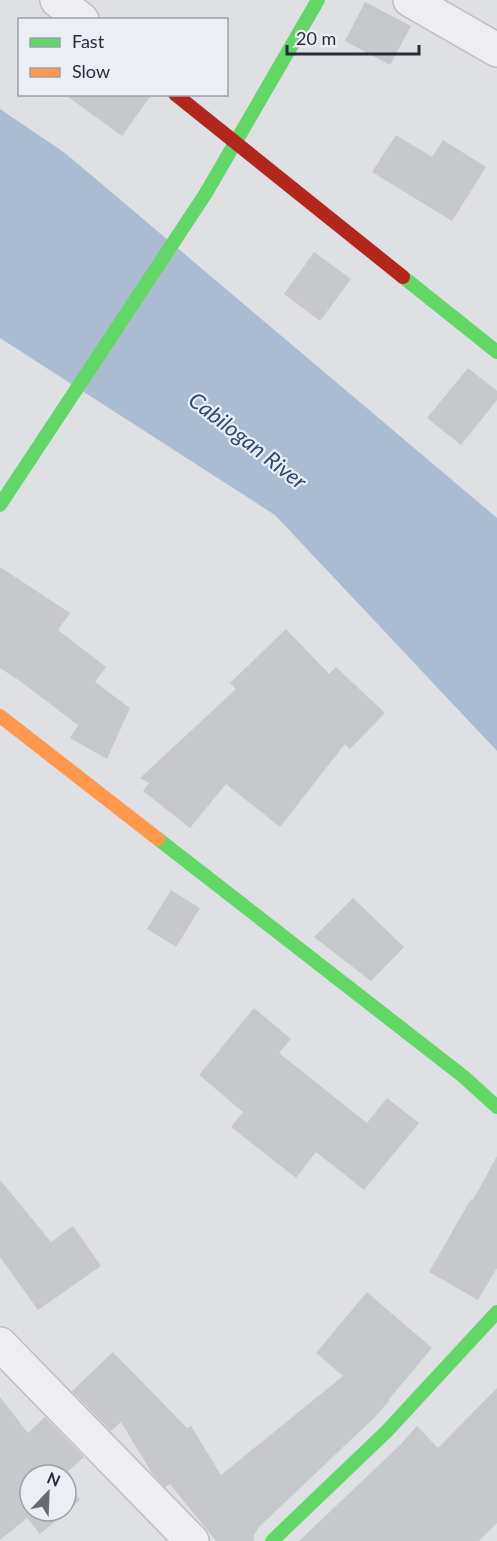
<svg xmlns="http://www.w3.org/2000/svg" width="497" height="1541" viewBox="0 0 497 1541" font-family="Lato,sans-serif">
  <rect width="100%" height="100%" fill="#dfe0e4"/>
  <!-- water -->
  <path fill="#abbbd1" d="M0,109l65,44 432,365v233l-222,-236 -275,-177z"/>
  <!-- building -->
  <path fill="#c7c8cc" d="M365,2l46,24 -21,39 -45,-24z
    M64,94h88l-30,42z
    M396,135l36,22 11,-17 43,27 -34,54 -80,-49z
    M314,252l37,27 -31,42 -36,-27z
    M468,368l29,23v9l-36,45 -34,-27z
    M0,567l70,46 -12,17 48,37 -11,15 35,26 -23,51 -37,-21 8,-13 -58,-44 -20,-13z
    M286,629l43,45 7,-7 49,46 -35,36 -5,-5 -65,83 -54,-43 -36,44 -47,-37 6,-8 -9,-5 96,-89 -6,-6z
    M171,890l29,18 -24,39 -29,-18z
    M353,898l51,49 -33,34 -57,-44z
    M254,1008l37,31 -12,14 88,70 20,-25 32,25 -55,67 -48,-38 -20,26 -65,-51 12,-15 -44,-37z
    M497,1156v112l-19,32 -49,-28 42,-73 2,1z
    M0,1180l51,62 22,-16 28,40 -63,44 -38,-53z
    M367,1292l65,56 -43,51 1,1 -16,18 -115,109 -5,8v6h-38l-46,-57 -5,3 -13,-14 -31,-51 -10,9 -39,-40 41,-39 74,76 4,-2 30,49 122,-99 -27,-23z
    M497,1388v135l-18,18h-180l101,-96 17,-19 21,22z
    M0,1397l28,36 17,-16 39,40 -20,18h-34v36h36v-28l14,17 -40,34 -13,-16 -27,22z"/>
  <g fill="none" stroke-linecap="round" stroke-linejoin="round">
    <defs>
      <path id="street" d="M57,0l25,20
        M410,0l87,50
        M0,1344l192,197"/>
    </defs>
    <!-- street casing -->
    <use href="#street" stroke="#bdbec2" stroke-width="36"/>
    <!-- street -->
    <use href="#street" stroke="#eeeef1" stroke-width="33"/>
    <!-- fast -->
    <path stroke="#63d668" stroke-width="14" d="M403,277l94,75
      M0,505l206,-312 112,-193
      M158,839l306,238 33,30
      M272,1541l115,-110 110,-119"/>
    <!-- slow -->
    <path stroke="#ff974d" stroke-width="14" d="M0,716l158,123"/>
    <!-- jam -->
    <path stroke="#b3261e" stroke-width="14" d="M175,94l228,183"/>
  </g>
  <g text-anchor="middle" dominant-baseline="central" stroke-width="4.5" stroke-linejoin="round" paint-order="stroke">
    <!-- water labels -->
    <g font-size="22" font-style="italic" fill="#2e4972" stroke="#ebeef4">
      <text transform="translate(248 440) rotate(38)">Cabilogan River</text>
    </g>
  </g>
  <!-- legend -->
  <rect x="18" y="18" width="210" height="78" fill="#ebeef4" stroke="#9ca1ab" stroke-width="1.5"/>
  <rect x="30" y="38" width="30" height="9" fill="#63d668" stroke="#9ca1ab" stroke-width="1.5"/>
  <text x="72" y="48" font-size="18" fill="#252d3d">Fast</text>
  <rect x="30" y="68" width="30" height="9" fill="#ff974d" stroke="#9ca1ab" stroke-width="1.5"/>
  <text x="72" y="78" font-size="18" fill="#252d3d">Slow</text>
  <!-- north arrow -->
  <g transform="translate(48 1493) rotate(23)"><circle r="28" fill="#ebeef4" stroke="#9ca1ab" stroke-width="1.5"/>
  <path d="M0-4.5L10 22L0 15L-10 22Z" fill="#666c77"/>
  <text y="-9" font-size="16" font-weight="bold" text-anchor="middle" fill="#252d3d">N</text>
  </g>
  <!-- scale -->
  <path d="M287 45v9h132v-9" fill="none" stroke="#252d3d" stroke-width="3"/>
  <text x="296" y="45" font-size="18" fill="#252d3d" stroke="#ebeef4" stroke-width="4.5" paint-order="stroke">20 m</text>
</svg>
